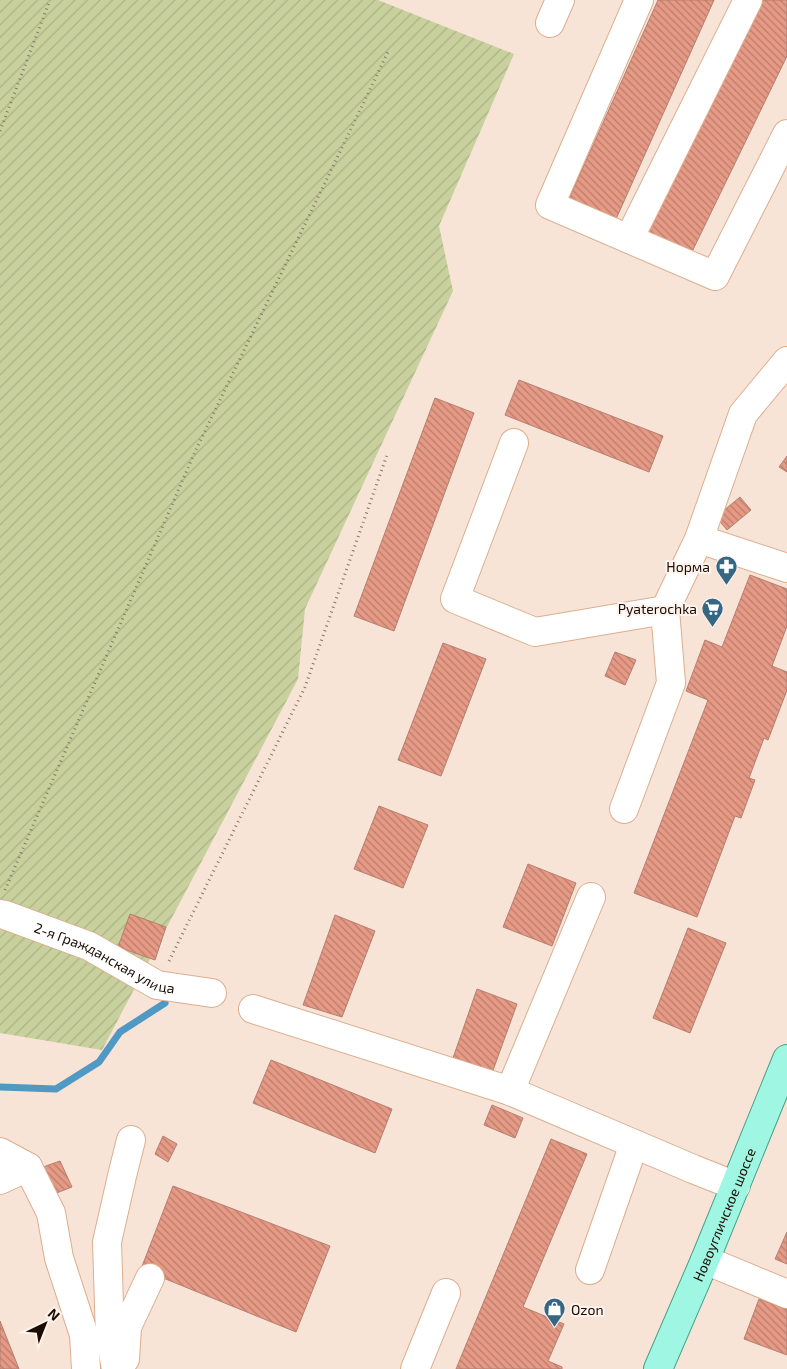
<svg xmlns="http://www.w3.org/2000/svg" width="787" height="1369" viewBox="0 0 787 1369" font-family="'Exo 2',sans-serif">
  <defs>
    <pattern id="garden-furrows" width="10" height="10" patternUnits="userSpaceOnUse" patternTransform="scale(1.25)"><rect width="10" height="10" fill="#c8d19d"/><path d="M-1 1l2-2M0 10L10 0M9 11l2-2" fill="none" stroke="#abb286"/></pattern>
    <pattern id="building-back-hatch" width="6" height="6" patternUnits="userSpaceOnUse" patternTransform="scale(1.25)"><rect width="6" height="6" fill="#e69a85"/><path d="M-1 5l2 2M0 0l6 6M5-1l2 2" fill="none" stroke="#ba7c6b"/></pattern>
  </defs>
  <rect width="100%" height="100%" fill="#f8e4d7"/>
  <!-- garden -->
  <path fill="url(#garden-furrows)" d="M0,0h378l136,54 -75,172 14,65 -148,318 -7,70 -196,371 -102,-17z"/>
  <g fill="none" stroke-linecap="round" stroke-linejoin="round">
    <!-- stream -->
    <path stroke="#4f99c4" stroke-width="7" d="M0,1087l56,2 43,-27 21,-30 45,-29"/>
  </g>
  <!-- building -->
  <path fill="url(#building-back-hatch)" stroke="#b47f70" d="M658,0h56l-98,219 -48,-18z
    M763,0h24v56l-100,206 -44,-20z
    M519,380l144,56 -14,36 -144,-57z
    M435,398l39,15 -80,218 -40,-15z
    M787,456v16l-8,-5z
    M740,497l11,13 -24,20 -11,-13z
    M750,575l37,14v37l-15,40 15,6v18l-19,50 -4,-2 -15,40 6,2 -14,38 -6,-2 -38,101 -63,-24 74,-193 -22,-9 19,-51 17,7z
    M443,643l43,16 -45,117 -43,-16z
    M615,652l21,8 -11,25 -20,-9z
    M379,806l49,19 -25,63 -49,-19z
    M528,864l48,19 -24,63 -49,-19z
    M130,914l36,13 -11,33 -37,-13z
    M335,915l40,16 -33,86 -39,-12z
    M688,928l38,15 -36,90 -37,-15z
    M477,989l40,15 -25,69 -39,-15z
    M271,1060l121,49 -17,44 -122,-50z
    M492,1105l31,13 -8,20 -31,-13z
    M163,1136l14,8 -9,18 -13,-8z
    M551,1139l36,15 -64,153 41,17 -16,37 14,6v2h-106z
    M60,1161l12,26 -18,7 -11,-27z
    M173,1186l157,60 -34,86 -155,-63z
    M787,1232v32l-12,-5z
    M759,1299l28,10v46l-43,-16z
    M0,1321l19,48h-19z"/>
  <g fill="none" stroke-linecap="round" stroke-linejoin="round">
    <defs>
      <g id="minor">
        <path d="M639,0l-89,205 165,71 72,-142"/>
        <path d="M550,23l10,-23"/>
        <path d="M629,239l119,-239"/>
        <path d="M787,361l-44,53 -44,125 88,29"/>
        <path d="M514,443l-59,156 80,33 130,-22 34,-71"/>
        <path d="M624,809l47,-126 -6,-73"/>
        <path id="s1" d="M0,914l5,1 84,31 68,39 55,8"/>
        <path d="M253,1009l257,82 183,78 43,17"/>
        <path d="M510,1091l81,-194"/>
        <path d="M0,1152l28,15 23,46 8,45 25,77 2,34"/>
        <path d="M0,1180l28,-13"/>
        <path d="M705,1260l82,34"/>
        <path d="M590,1270l44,-126"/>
        <path d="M125,1359l2,-32 23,-49"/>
        <path d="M116,1369l-6,-32 -3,-95 15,-66 9,-36"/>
        <path d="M415,1369l31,-76"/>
      </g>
      <g id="major">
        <path id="s2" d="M658,1369l47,-109 82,-201"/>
      </g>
    </defs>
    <!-- minor casing -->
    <use href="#minor" stroke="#dcae8e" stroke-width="30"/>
    <!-- major casing -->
    <use href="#major" stroke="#47a089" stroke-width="30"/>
    <!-- path -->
    <path stroke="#87756a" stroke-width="3" stroke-dasharray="1 4" stroke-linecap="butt" d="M0,131l50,-131
      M5,890l189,-436 194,-402
      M169,961l136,-274 82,-232"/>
    <!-- minor -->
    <use href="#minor" stroke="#fff" stroke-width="28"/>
    <!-- major -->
    <use href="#major" stroke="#9ef6e3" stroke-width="28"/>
  </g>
  <!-- icons -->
  <defs>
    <symbol id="pharmacy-pin" viewBox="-11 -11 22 30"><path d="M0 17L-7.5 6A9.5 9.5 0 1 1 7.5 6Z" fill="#356785" stroke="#fdf3ed"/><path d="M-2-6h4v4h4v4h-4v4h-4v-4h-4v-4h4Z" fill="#fff"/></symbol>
    <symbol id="supermarket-pin" viewBox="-11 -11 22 30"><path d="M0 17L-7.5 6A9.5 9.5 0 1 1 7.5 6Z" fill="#356785" stroke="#fdf3ed"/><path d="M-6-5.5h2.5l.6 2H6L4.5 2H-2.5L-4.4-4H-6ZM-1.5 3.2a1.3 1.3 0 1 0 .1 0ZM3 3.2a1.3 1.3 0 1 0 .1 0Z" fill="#fff"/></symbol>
    <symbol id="shop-pin" viewBox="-11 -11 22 30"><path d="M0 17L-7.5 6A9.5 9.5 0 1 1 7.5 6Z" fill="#356785" stroke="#fdf3ed"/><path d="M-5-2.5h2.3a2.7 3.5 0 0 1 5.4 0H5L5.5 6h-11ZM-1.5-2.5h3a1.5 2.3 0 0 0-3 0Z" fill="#fff"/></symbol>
  </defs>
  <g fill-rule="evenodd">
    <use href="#pharmacy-pin" x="714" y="554" width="25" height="34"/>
    <use href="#supermarket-pin" x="700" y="596" width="25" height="34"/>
    <use href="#shop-pin" x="542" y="1296" width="25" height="34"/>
  </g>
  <g text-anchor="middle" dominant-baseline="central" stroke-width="4" stroke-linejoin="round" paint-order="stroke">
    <!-- poi labels -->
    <g font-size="14" fill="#1c0c03" stroke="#fdf3ed" text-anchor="end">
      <text x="710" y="566">Норма</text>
      <text x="697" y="608">Pyaterochka</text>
      <text x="571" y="1309" text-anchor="start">Ozon</text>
    </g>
    <!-- street labels -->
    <g font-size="14" fill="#1c0c03" stroke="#fdf3ed">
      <text stroke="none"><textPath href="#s1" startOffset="114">2-я Гражданская улица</textPath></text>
      <text stroke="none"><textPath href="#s2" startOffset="168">Новоугличское шоссе</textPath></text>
    </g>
  </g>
  <!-- north arrow -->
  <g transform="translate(45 1324) rotate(43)" stroke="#fdf3ed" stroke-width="4" paint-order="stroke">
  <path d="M0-4L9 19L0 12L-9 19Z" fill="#1c0c03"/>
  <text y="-8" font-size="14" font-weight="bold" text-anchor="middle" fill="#1c0c03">N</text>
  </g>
</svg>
